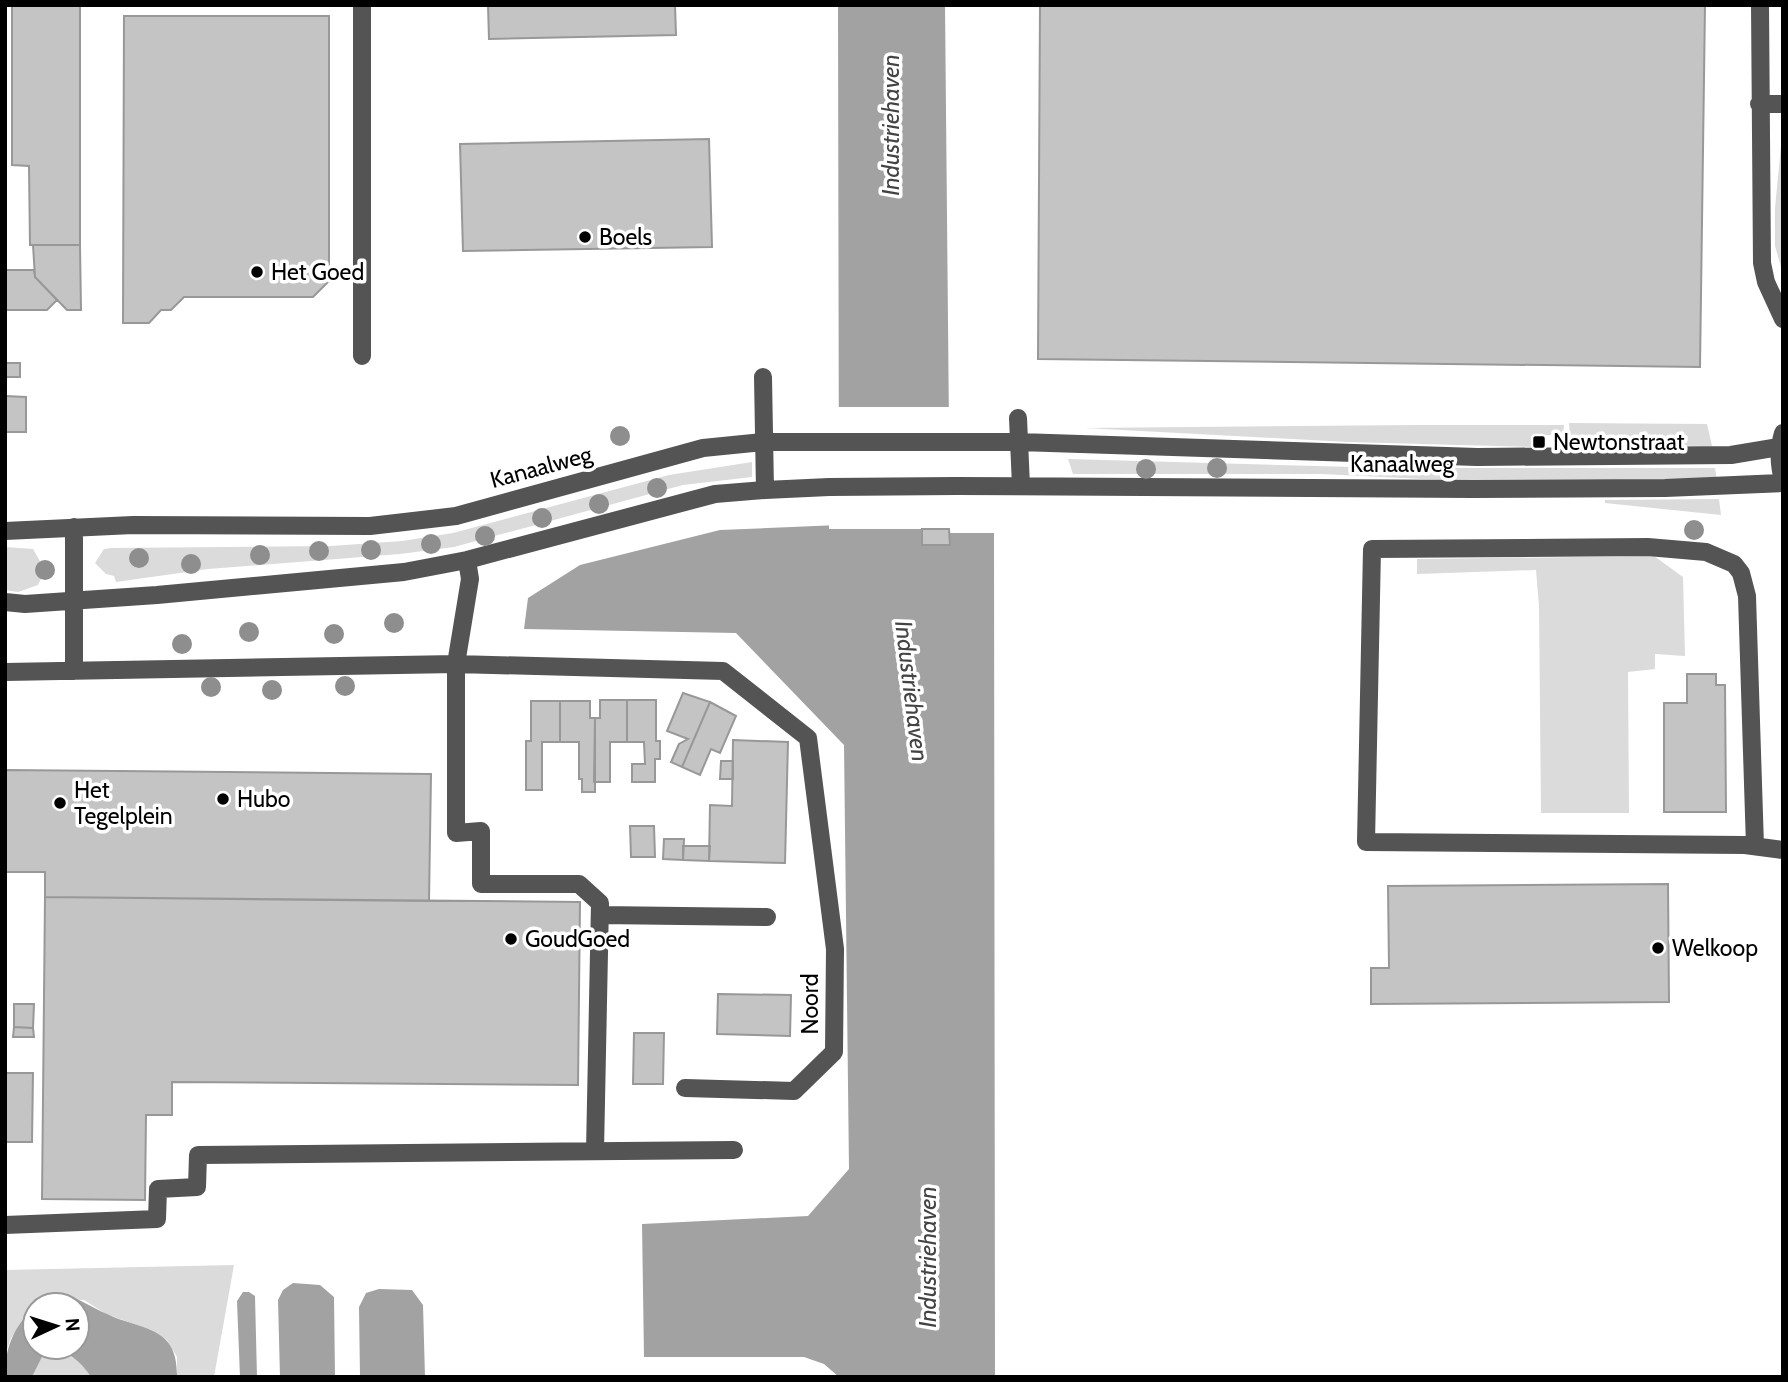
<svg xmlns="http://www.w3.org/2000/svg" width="1788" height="1382" viewBox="0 0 1788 1382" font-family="Cabin,sans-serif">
  <rect width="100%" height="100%" fill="#fff"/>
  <!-- green -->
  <path fill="#dbdbdb" d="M1783,144v130l-8,-28v-38l6,-62z
    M1569,423l138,1 5,22 -118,-1 -1,-10h-23z
    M1416,425h148l-1,10h-25l-1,12 -189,-5 -263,-14z
    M1068,459l321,9h326l2,12 -213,3 -182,-9h-249z
    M752,462v15l-69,8 -229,62 -54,7 -192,15 -92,13 -2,-6 -8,-2 -11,-11 9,-14 7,-1 220,-2 71,-5 51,-8 216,-58z
    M1719,499l2,16 -116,-12v-3z
    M5,547l28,2 12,21 -7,15 -20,7 -13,-2z
    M1654,556l29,21 2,79 -30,-2v15l-27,3 1,141h-88l-2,-207 -3,-36 -119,4v-15z
    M234,1265l-20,112h-37v-20l-10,-17 -13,-9 -48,-17 -22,-14 -39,-2 -10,7 -24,33 -6,17v-85z
    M53,1351l27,9 11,17h-59l12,-24z"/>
  <!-- water -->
  <path fill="#a2a2a2" d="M838,5h107l5,528h44l1,844h-156l-15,-13 -20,-7h-160l-2,-133 166,-8 41,-47 -5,-424 -108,-112 -212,-4 4,-31 52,-33 140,-35 119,-5z
    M293,1283l27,2 14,12 1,80h-55l-2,-77 5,-10z
    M379,1289l33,1 11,15 2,72h-65l-1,-70 7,-14z
    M243,1292h6l6,4 2,81h-17l-3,-76z
    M67,1295c15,5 26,13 40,19 36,17 71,11 70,63h-86c-11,-17 -26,-30 -47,-24l-12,24h-27c0,-29 8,-50 30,-70v40h42v-42h-40l7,-7z"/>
  <!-- pier -->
  <path fill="#fff" d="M836,407h115l3,122h-125v-7h7z"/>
  <!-- building -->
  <path fill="#c4c4c4" stroke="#989898" stroke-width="2" d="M12,5h68v240h-50l-1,-79 -17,-1z
    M488,5h187l1,30 -187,4z
    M1040,5h665l-5,362 -662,-8z
    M124,16h205v255l5,5 -21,21h-129l-13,13h-10l-12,13h-26z
    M709,139l3,108 -249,4 -3,-107z
    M33,245h47l1,65h-14l-32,-33z
    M5,270h29l1,7 22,23 -10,10h-42z
    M5,363h15v14h-15z
    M5,396l21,1v35h-21z
    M922,529h27l1,16h-28z
    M1687,674h29v11h9l1,127h-62v-109h23z
    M683,693l27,9 -28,65 -11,-5 8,-18 9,-5 -21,-8z
    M600,700h27v42h-17v40h-16l1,-64h5z
    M627,700h29v41h4v18h-5v23h-23v-18h13l-1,-22h-17z
    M531,701h29v41h-18v48h-16v-49h5z
    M560,701h30v17h5v74h-13v-13h-3v-37h-19z
    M710,702l26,14 -16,37 -9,-4 -11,26 -18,-8z
    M733,740l55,2 -3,121 -76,-2 1,-56 22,1z
    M721,761h12v18h-13z
    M5,770l426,4 -2,127 -384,-4v-25h-40z
    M630,826h24l1,31h-24z
    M664,839h20l-1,21 -20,-1z
    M683,846h27l-1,15 -26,-1z
    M1668,884l1,118 -298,2v-36h18l-1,-82z
    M45,897l535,5 -2,183 -406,-3v33h-26l-1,85 -103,-1z
    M718,994l73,1 -1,41 -73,-2z
    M14,1004h20l-1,24 -19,-1z
    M14,1027l19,1 1,9h-21z
    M634,1033h30l-1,51h-30z
    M5,1073h28l-1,69h-27z"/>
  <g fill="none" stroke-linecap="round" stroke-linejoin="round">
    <!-- minor -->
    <path stroke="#545454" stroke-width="18" d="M362,5v351
      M1760,5l2,258 4,19 17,37
      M1759,104h24
      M763,377l2,113
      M1018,418l3,68
      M1783,433c-5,17 -4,31 0,48
      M5,531l128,-6 237,1 86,-10 247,-68 60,-6h256l458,15 254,-2 48,-8
      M467,560l3,19 -14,85v169l25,-2v53h98l21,19 -5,248
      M5,602l20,2 132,-9 247,-23 63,-12 248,-66 50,-4 64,-3 127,-1 517,3 192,-1 118,-5
      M74,671v-144
      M5,672l451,-8 267,7 85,67 27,211 -1,103 -40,39 -109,-3
      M1755,846l-8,-250 -6,-23 -7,-9 -28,-12 -58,-5 -276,2 -6,293 379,3 38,5
      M600,915l167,2
      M5,1225l152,-6 1,-30 39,-2 1,-32 536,-5"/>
  </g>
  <!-- trees -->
  <g fill="#8e8e8e">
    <circle cx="620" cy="436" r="10"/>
    <circle cx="1217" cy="468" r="10"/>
    <circle cx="1146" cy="469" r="10"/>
    <circle cx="657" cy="488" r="10"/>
    <circle cx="599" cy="504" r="10"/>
    <circle cx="542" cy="518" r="10"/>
    <circle cx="1694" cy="530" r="10"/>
    <circle cx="485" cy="536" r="10"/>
    <circle cx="431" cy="544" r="10"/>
    <circle cx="371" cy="550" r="10"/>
    <circle cx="319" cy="551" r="10"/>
    <circle cx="260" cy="555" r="10"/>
    <circle cx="139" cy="558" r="10"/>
    <circle cx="191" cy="564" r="10"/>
    <circle cx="45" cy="570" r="10"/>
    <circle cx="394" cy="623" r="10"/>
    <circle cx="249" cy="632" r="10"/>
    <circle cx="334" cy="634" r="10"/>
    <circle cx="182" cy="644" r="10"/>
    <circle cx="345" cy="686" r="10"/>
    <circle cx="211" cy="687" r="10"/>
    <circle cx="272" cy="690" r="10"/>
  </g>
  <!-- markers -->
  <g fill="#000" stroke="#fff" stroke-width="2.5">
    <circle cx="585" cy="237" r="7"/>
    <circle cx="257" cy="272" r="7"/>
    <rect x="1532" y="435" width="14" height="14" rx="3.5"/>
    <circle cx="223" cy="799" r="7"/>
    <circle cx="60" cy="803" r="7"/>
    <circle cx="511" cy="939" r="7"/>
    <circle cx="1658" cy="948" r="7"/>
  </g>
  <g text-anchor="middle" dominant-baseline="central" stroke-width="7" stroke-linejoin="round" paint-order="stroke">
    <!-- poi labels -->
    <g font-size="23" fill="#000" stroke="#fff" text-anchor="start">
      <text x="599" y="237">Boels</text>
      <text x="271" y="272">Het Goed</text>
      <text x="1553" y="442">Newtonstraat</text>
      <text x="74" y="790">Het<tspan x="74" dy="26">Tegelplein</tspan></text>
      <text x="237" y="799">Hubo</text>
      <text x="525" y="939">GoudGoed</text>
      <text x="1672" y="948">Welkoop</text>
    </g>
    <!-- street labels -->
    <g font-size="23" fill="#000" stroke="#fff">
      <text x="1402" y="464">Kanaalweg</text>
      <text transform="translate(541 467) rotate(-15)">Kanaalweg</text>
      <text transform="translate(810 1004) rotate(-90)">Noord</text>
    </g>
    <!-- water labels -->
    <g font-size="24" font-style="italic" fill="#434343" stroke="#fff">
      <text transform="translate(890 125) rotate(-90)">Industriehaven</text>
      <text transform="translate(912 691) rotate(83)">Industriehaven</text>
      <text transform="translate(927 1257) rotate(-90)">Industriehaven</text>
    </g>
  </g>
  <!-- border -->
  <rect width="1788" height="1382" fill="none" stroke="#000000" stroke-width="14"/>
  <!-- north arrow -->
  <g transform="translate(56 1326) rotate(86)"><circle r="33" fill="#ffffff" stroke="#999999" stroke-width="2"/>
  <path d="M0-5L12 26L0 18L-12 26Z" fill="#000000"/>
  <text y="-10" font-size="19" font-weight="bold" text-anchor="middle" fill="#000000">N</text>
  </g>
</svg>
